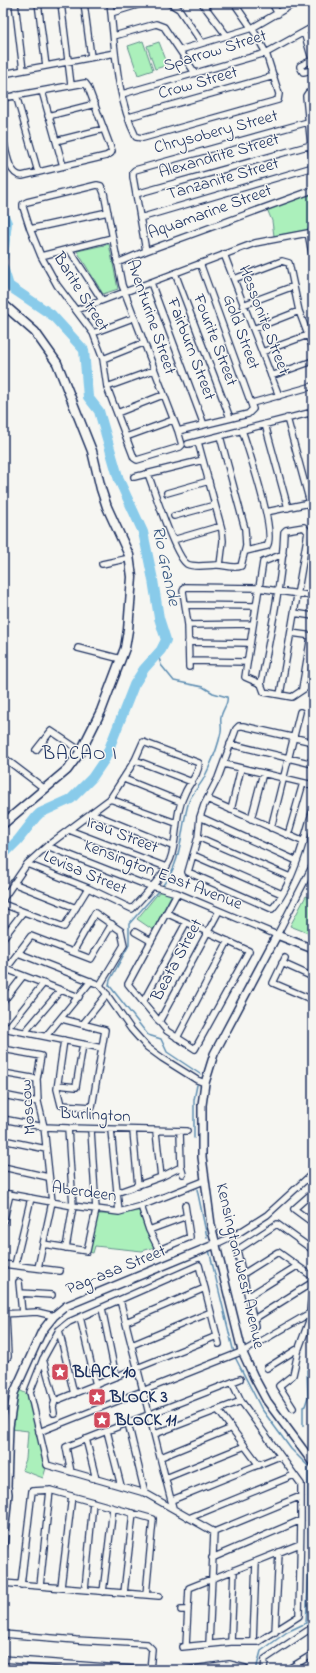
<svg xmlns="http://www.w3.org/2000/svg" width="316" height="1673" viewBox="0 0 316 1673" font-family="'Indie Flower',sans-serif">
  <rect width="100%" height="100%" fill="#f6f6f2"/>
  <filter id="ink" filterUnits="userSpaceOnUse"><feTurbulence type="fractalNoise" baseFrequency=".025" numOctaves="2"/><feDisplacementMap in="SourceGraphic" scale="8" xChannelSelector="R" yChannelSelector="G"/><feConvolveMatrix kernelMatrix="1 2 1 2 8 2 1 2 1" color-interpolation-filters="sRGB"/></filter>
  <g filter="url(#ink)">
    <!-- green -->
    <path fill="#abf0bb" stroke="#63908c" d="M143,41l10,29 -15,5 -10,-29z
      M159,42l9,23 -13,4 -8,-23z
      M311,194l2,2v33l-39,7 -2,-15 -5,-12z
      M109,244l9,45 -15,5 -26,-43z
      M160,891l12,3 -19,36 -16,-11z
      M306,896l7,3v36l-23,-9z
      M138,1211l3,1 14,35 -13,4 -47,-5 -2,7 -4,-1 9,-38h20z
      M19,1390l8,4 19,74 -3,10 -21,-8 4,-11 2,-28 -16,-2 3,-30z"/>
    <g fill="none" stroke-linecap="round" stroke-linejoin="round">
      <!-- stream -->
      <path stroke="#5d8db2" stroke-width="1.5" d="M158,654l3,11 13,16 29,6 10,6 14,4c2,6 -5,13 -6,20 -1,5 1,10 0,15 -3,15 -10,32 -17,46 -4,8 -12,15 -15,23 -9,28 -6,61 -26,84
        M158,891l-29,33v21l-19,35 -1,5 39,50 13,4 6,13 33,22
        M194,1138v-38l3,-15
        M197,1189l10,48
        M209,1250l25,103
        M235,1357l26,51 30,41 17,17 1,105 -3,52 -19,9 -26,19 -5,19
        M303,1426v-19l2,-1 3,-9 -1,-27 6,-6"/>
      <!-- river -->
      <path stroke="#89cbea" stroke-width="10" d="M3,214l4,9 -4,34
        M3,267l6,19 43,29 32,35 4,47 11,14 20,69 24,52 10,48 6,38 7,22 -5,10 -17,19 -10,16 -29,74 -13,19 -21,21 -31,14 -4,4 -18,23 -15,15"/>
      <defs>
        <path id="minor" d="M15,3l8,67
          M38,3l8,63
          M61,3l10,82
          M84,3l7,54
          M110,3c5,44 6,94 26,134l7,1 135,-38 1,-6 -13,-41 -11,-20 -21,-30
          M169,3l10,6 23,34
          M202,3l25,33
          M272,3l6,11
          M111,13l33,-10
          M304,32l9,31
          M114,36l42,-12 8,3 31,46
          M180,50l72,-22 43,-25
          M312,60l-12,6v1l3,5 10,-2
          M3,74l112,-21
          M42,91l21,75
          M313,92l-5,1 -2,3 7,70
          M122,94l144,-41 47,-26
          M16,95l22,77
          M3,98l82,-15 3,4 24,64 -1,2 -5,3 -84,20c-14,-1 -16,-26 -19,-38
          M48,116l47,-12
          M129,117l145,-41
          M56,141l48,-12
          M97,185l4,1 3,7 18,92 56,146 4,14 -2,2 -43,13 -3,-2 -27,-71 -4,-28 -10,-26 -36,-48 -16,-29 -11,-27 -7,-22v-3l4,-2z
          M136,194l175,-49
          M140,218l173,-51
          M30,229l78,-17
          M308,233l5,26
          M69,249l33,51
          M146,251l-13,-74v-5l2,-2 173,-48
          M224,254l55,142
          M41,256l71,-18
          M117,263l29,-12 167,-61
          M175,273l55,145
          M234,279l48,-18 7,2 10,48 14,37
          M151,283l53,142
          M243,305l51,-19
          M77,310l178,-67 58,-11
          M253,329l46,-18
          M93,333l40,-15
          M262,352l46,-17
          M103,359l40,-16
          M271,376l42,-15
          M107,387l47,-17
          M252,403l61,-17
          M311,412l2,10
          M117,413l46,-18
          M287,418l26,96
          M265,424l23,84
          M242,430c6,19 35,103 25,116l-21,5
          M178,431l70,-17 5,-5 -53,-146
          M126,437l47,-17
          M198,442l24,88 1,11 -3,24
          M188,444l125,-32
          M148,474c6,15 27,83 39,90 7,4 22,1 30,1 8,0 17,4 24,1l5,-20 -1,-17 -25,-93
          M134,477l69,-17
          M167,493l42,-12
          M266,512l44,-9
          M174,516l41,-11
          M173,540l48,-14
          M283,554l-20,8 -18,115 16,7 3,8 28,5 21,-14
          M102,564l28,-6
          M185,605l70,1
          M294,613l19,3
          M188,625l64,-1
          M291,633l22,3
          M188,642l61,1
          M78,648l43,11
          M189,661l57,1
          M189,667l-1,-42 -5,-34 2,-4 73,1 55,8
          M261,684c9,-50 21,-101 23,-152l2,-2 18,-3 4,5 -28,163
          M302,689l9,-53
          M313,742l-70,-16h-4l-3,3 -18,49 -14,27 -4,12 -2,20 -10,35 84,37c20,-22 33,-72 41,-100
          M230,744l83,20
          M36,750l15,-19 30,20
          M3,757l42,32
          M135,760l57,22
          M224,764l89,21
          M124,779l57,23
          M110,799l66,24
          M207,799l97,43
          M231,810l10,-42
          M91,813l81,33
          M200,817l97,44
          M251,819l12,-46
          M271,828l29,-116
          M69,830l97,37
          M288,835l15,-52
          M198,837l92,40
          M47,846l94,37 36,10 100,42 36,-70
          M193,855l89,39
          M13,883l63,25
          M3,899l24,-35 20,-18 63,-47 25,-39 8,-18 56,21c0,12 -10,20 -14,30 -11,21 -7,47 -15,67 -8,18 -25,34 -38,49l-44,-21 -61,-24
          M3,904l61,23 24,-39
          M166,913l83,38 -54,98 -28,-18 -39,-47 49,-91
          M135,932l16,9
          M3,938l20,-26
          M73,952l22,-39 26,18 3,14 -24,40
          M18,953l82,32
          M285,958l-12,25 40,17
          M282,963l31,14
          M100,985l31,44 16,18 15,11 35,22 8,3
          M79,997l-73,-28 25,-33 60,23 21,-35
          M3,1002l20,-26
          M143,1002l43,-79
          M62,1019l43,11 -13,77 -31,-2 -4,-16 7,-49
          M159,1022l60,-111
          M83,1024l24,-30
          M3,1028l99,20
          M7,1029l36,-45
          M25,1032l35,-41
          M46,1036l45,-55
          M177,1038l51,-97
          M3,1049l38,7 -4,23 1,23 6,25 8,75 -14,66
          M3,1073l34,6
          M58,1085l18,2 7,-43
          M3,1095l35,7
          M3,1119l41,8 24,1 119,3
          M111,1130l8,82
          M133,1131l5,55
          M180,1131l1,36 2,7
          M156,1132l5,45
          M3,1140l43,9
          M3,1167l45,10
          M3,1193l70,13 46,6 22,-6 63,-25
          M116,1193l45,-16 20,-10
          M313,1195l-2,-1 -17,15 19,14
          M141,1206l8,24 10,20 31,-13 -5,-32
          M3,1223l7,-29
          M149,1230l38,-14
          M43,1244l44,7 9,-41 -5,-80
          M216,1244l21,-10 30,-19 46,-42
          M66,1248l7,-42 -5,-78
          M3,1264l57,7
          M15,1265l16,-67
          M243,1274l35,-22 35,25
          M19,1282l3,31
          M20,1293l32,2
          M249,1296l48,-30
          M120,1300l53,208
          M102,1308l14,69
          M3,1314l34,-2 17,4
          M80,1317l16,68
          M254,1319l59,-37
          M126,1322l79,-34
          M255,1326l-18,-76 40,-26 36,26
          M59,1330l15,64
          M132,1345l79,-33
          M43,1359l12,42 -2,6 1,6
          M3,1360l5,-3 -2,-43
          M267,1368l32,-20
          M55,1401l162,-65
          M293,1408l-14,-22 14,-11 6,-27 10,-27 4,-40
          M218,1410l41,55
          M128,1423l17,70
          M107,1431l14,55
          M39,1432l207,-82 64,-37
          M155,1434l86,-33
          M86,1439l10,40
          M161,1457l71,-29
          M71,1472l-5,-25 174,-68
          M166,1478l79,-32
          M172,1500l108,-44
          M189,1518l105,-43
          M214,1532l-69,-39 -98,-28 -17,-73 13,-33 16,-29 10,-8 130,-57 20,79
          M214,1532l87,-36
          M212,1558l89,-38
          M3,1583l156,13
          M21,1585l11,-94 18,-1 103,29 -7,76
          M40,1586l10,-96
          M61,1587l11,-91
          M85,1590l8,-88
          M103,1592l10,-84
          M124,1593l9,-80
          M181,1610h7
          M275,1632l4,-80
          M3,1634l73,6 71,4 5,5 -2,21
          M231,1642l3,-72
          M253,1642l3,-80
          M209,1644l5,-112
          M186,1646l3,-58 111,-44
          M182,1647l49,-5h27l41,-26 2,-96v-36l-60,-83 -9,-19
          M3,1659l142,11
          M185,1670l44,-6 16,4v2
          M264,1670l1,-11 48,-32
          M287,1670l26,-16"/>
        <path id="tertiary" d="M313,949l-36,-14 -63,119 -9,29 -3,22v52l9,68 31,126 12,26 13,24 46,62
          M3,1547l5,-53 -1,-8 2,-59 5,-34 28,-62 12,-15 12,-10 150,-62"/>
        <path id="secondary" d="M3,304l32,28 22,31 35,88 9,38 6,18 22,48 3,22 -4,53 -3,18 -24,63 -20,40 -14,19 -64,54"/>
      </defs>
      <!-- minor casing -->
      <use href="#minor" stroke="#1b2f5e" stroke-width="8"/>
      <!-- tertiary casing -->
      <use href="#tertiary" stroke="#1b2f5e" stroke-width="10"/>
      <!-- secondary casing -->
      <use href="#secondary" stroke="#1b2f5e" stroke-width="11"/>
      <!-- minor -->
      <use href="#minor" stroke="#f6f6f2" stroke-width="5.5"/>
      <!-- tertiary -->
      <use href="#tertiary" stroke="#f6f6f2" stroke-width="7"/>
      <!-- secondary -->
      <use href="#secondary" stroke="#f6f6f2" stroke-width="8"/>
    </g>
  </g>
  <!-- icons -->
  <defs>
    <symbol id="sight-square" viewBox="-11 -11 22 22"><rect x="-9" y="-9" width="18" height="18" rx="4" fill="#d1495b" stroke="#f6f6f2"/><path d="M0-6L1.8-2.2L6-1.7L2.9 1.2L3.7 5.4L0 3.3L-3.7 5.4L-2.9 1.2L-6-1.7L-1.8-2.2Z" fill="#fff"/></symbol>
  </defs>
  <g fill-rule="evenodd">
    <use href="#sight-square" x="50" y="1362" width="20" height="20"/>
    <use href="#sight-square" x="87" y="1387" width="20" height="20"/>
    <use href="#sight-square" x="92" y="1410" width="20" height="20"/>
  </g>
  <g text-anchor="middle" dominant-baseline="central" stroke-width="3" stroke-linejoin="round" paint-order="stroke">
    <!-- street labels -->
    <g font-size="17" fill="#1b2f5e" stroke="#f6f6f2">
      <text transform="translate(215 51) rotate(-17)">Sparrow Street</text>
      <text transform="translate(198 83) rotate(-16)">Crow Street</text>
      <text transform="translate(216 132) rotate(-15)">Chrysobery Street</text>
      <text transform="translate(219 156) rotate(-16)">Alexandrite Street</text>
      <text transform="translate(223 179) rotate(-16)">Tanzanite Street</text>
      <text transform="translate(210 212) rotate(-20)">Aquamarine Street</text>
      <text transform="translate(81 292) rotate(58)">Barite Street</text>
      <text transform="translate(151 317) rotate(71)">Aventurine Street</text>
      <text transform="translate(264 320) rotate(69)">Hessonite Street</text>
      <text transform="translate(241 332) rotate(70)">Gold Street</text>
      <text transform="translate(215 340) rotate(69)">Fourite Street</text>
      <text transform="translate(191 349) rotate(69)">Fairburn Street</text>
      <text transform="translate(122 835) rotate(21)">Irau Street</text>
      <text transform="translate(85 873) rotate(23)">Levisa Street</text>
      <text transform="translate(163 875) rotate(21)">Kensington East Avenue</text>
      <text transform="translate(177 960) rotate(-62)">Beata Street</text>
      <text transform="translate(28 1107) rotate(-95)">Moscow</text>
      <text transform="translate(95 1115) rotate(3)">Burlington</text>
      <text transform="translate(84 1192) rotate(8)">Aberdeen</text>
      <text transform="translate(240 1266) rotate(77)">Kensington West Avenue</text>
      <text transform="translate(116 1270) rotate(-22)">Pag-asa Street</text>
    </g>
    <!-- poi labels -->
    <g font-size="17" font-weight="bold" fill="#1b2f5e" stroke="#f6f6f2" text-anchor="start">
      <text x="73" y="1372">BLACK 10</text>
      <text x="110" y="1397">BLOCK 3</text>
      <text x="115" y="1420">BLOCK 11</text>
    </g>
    <!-- water labels -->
    <g font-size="18" font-style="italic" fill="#365681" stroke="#f6f6f2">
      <text transform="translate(165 566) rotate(78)">Rio Grande</text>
    </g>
    <!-- quarter labels -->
    <g font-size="19" letter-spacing="1" fill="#1b2f5e" stroke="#f6f6f2">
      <text x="80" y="754">BACAO I</text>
    </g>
  </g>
  <!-- margin -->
  <rect width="316" height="1673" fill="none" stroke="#f6f6f2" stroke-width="16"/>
  <rect x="8" y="8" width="300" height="1657" fill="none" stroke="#1b2f5e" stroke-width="1.5" filter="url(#ink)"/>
</svg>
